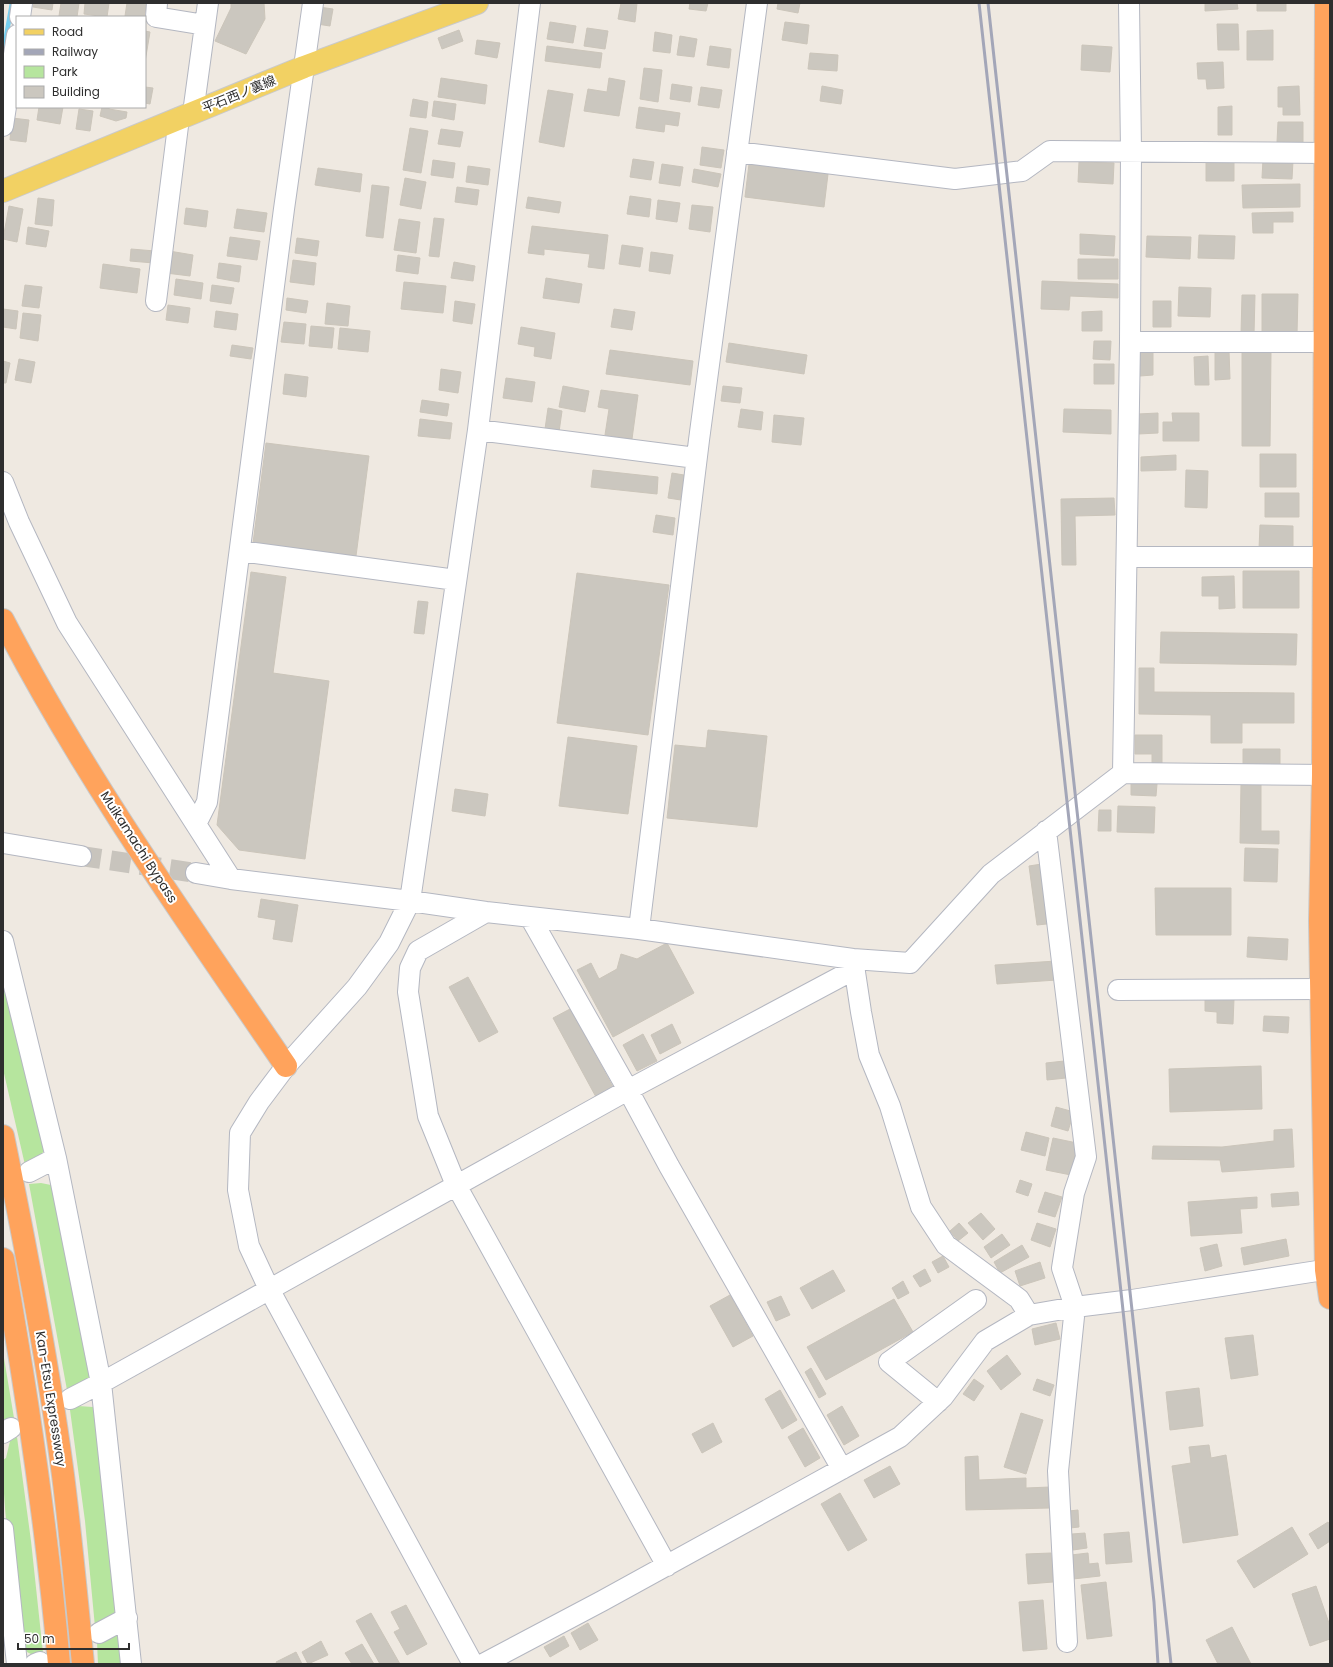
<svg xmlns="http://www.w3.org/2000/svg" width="1333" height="1667" viewBox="0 0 1333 1667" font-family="Poppins,'Noto Sans JP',sans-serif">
  <rect width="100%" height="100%" fill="#efe9e1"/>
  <!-- green -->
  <path fill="#b6e59e" d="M3,963l42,185 -4,8 -16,9 -22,-96z
    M41,1183l10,2 4,5 37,186 -25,14 -38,-206z
    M3,1352l11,66 -4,2 -7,-1z
    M78,1406l15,1 3,3 23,204 -24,13 -10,-106 -15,-111z
    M17,1437l14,104 12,112 -10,2 -6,-3 -4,-8c-9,-61 -20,-123 -20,-184l3,-2 4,-17z
    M111,1633l8,3 6,28h-27l-1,-22z"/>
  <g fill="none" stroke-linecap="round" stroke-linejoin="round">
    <!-- stream -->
    <path stroke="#75cff0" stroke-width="4.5" d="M3,54l9,-51"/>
  </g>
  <!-- building -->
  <path fill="#cbc7bf" stroke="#cbc5ba" d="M34,3h19l-1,7 -19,-3z
    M61,3h18l-2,14 -18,-1z
    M85,3h24l-2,14 -23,-3z
    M127,3h20l-3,14 -19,-1z
    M231,3h33l1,16 -19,35 -31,-13 16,-33z
    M621,3h16l-2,19 -17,-3z
    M690,3h18l-2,8 -17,-2z
    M778,3h22l-2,10 -21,-4z
    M1205,3h32l1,6 -33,2z
    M1257,3h29v8h-29z
    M319,7l14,2 -3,17 -13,-2z
    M550,22l26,4 -3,17 -26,-4z
    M785,22l24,3 -2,19 -25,-4z
    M1217,24h21l1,26h-21z
    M587,28l21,3 -3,18 -21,-3z
    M459,30l4,11 -21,8 -4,-11z
    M1273,30v30h-26v-29z
    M145,31l5,1 -5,30z
    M655,32l17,3 -2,18 -17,-2z
    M680,36l17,3 -3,18 -17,-2z
    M477,40l23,3 -3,15 -22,-4z
    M1082,45l30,2 -2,25 -29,-2z
    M547,46l55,7 -2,15 -55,-7z
    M710,46l21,3 -2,19 -22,-3z
    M810,53l28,2 -1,16 -29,-2z
    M1223,62l1,26 -17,1 -1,-10h-8l-1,-16z
    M644,68l18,2 -4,32 -18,-3z
    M441,78l46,7 -2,19 -47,-7z
    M609,78l16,3 -6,35 -35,-5 4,-22 19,3z
    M672,84l20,3 -2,15 -20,-3z
    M822,86l21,4 -2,14 -21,-3z
    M1299,86l1,29h-17v-8h-5v-20z
    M145,87l8,1 -3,16 -5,-1z
    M701,87l21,3 -3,18 -21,-3z
    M548,90l25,4 -9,53 -25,-5z
    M413,99l15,3 -2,16 -16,-2z
    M434,101l22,3 -2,16 -22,-4z
    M1232,106v29h-14v-28z
    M39,107h24l-3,17 -23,-4z
    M102,107h7v2l18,3 -1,6 -10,3 -16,-5z
    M639,107l41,6 -2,13 -13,-2 -1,8 -28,-4z
    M79,109l14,2 -3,20 -14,-2z
    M12,118l17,2 -3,22 -16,-2z
    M1278,122h25v21l-26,-1z
    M410,128l18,3 -7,42 -18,-3z
    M441,129l22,3 -3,15 -22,-3z
    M702,147l22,3 -3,18 -21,-3z
    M633,159l21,3 -3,18 -21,-3z
    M1263,159l30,2 -1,18 -30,-1z
    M433,160l22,3 -2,15 -22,-3z
    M1206,160h28v21h-28z
    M1079,162l35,1 -1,21 -35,-2z
    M662,164l21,3 -3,19 -21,-3z
    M749,164l79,10 -4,33 -79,-10z
    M468,166l22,3 -2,16 -22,-3z
    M318,168l44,6 -2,18 -45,-7z
    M694,169l27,5 -3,13 -26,-5z
    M405,178l21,4 -5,27 -21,-4z
    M1300,184v23l-57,1 -1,-23z
    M372,185l17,2 -6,51 -17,-2z
    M457,187l22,3 -2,15 -22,-3z
    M630,196l21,3 -2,18 -22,-3z
    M528,197l33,5 -2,11 -33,-5z
    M38,198l16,2 -2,26 -17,-2z
    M658,200l22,3 -3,19 -21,-3z
    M692,205l21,2 -3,25 -21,-3z
    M9,206l14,3 -6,33 -14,-3z
    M186,208l22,3 -2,16 -22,-3z
    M237,209l30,4 -3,19 -30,-4z
    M1293,212v10h-20v11h-20l-1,-20z
    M434,218l10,1 -5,38 -10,-1z
    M399,219l21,3 -4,31 -22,-3z
    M532,226l76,9 -4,34 -16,-2 2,-13 -46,-5v6l-16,-2z
    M28,227l21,4 -3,16 -20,-3z
    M1080,234l35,2 -1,20 -34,-2z
    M1199,235l36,1 -1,23 -36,-1z
    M1147,236l44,1 -1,22 -44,-2z
    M230,237l30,4 -3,19 -30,-4z
    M297,238l22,3 -2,15 -22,-3z
    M622,245l21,3 -3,19 -21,-3z
    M131,249l24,2 -1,12 -24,-2z
    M169,251l24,4 -3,21 -24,-3z
    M651,252l22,3 -3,19 -21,-3z
    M398,255l22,3 -2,16 -22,-3z
    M1078,259h40v20h-40z
    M293,260l23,3 -2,22 -24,-3z
    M454,262l21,4 -2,15 -22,-3z
    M219,263l22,3 -2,16 -22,-4z
    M103,264l37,5 -3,24 -37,-5z
    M546,278l36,6 -3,19 -36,-5z
    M176,279l27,4 -2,16 -27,-4z
    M1042,281l76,3v14l-48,-2 -1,14 -28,-1z
    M404,282l42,4 -3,27 -42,-4z
    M25,285l17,2 -3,21 -17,-2z
    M212,285l22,3 -3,16 -21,-3z
    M1179,287l32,1 -1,29 -32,-1z
    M1262,294h36l-1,40 -35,-1z
    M1242,295h13l-1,39h-13z
    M287,298l21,3 -2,12 -20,-3z
    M455,301l20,3 -3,20 -19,-3z
    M1153,301h18v26h-18z
    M327,303l23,3 -2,20 -23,-2z
    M168,305l22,3 -2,15 -22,-3z
    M3,309l15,2 -2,18 -13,-2z
    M614,309l21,3 -3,18 -21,-3z
    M216,311l22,3 -2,16 -22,-3z
    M1102,311v20h-20v-19z
    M23,313l18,2 -3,26 -18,-3z
    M284,322l22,2 -2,20 -23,-2z
    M311,326l23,2 -2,20 -23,-2z
    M521,327l34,6 -4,26 -17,-3 1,-9 -17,-3z
    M340,328l30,3 -2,21 -30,-3z
    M1094,341h17l-1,19 -17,-1z
    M729,343l78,12 -3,19 -78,-12z
    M232,345l21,3 -2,11 -21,-3z
    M610,350l83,11 -3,24 -84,-11z
    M1139,351h14v24l-13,1z
    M1215,351h14l1,28 -15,1z
    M1242,352h29l-1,94h-28z
    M1208,356l1,29h-14l-1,-28z
    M19,359l16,3 -4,21 -16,-3z
    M3,361l7,2 -4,20h-3z
    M1094,364h20v20h-20z
    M441,369l20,3 -3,21 -19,-3z
    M285,374l23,3 -2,20 -23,-3z
    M506,378l29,4 -3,20 -29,-4z
    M563,386l26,5 -4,21 -26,-5z
    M723,386l19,2 -2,15 -19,-2z
    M601,390l37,5 -6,44 -27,-4 4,-26 -11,-2z
    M422,400l27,4 -2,12 -27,-4z
    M548,408l14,3 -3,21 -14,-3z
    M741,409l22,3 -2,18 -23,-3z
    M1064,409l47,1v24l-48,-2z
    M1158,413v20l-20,1v-20z
    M1172,413h27v28h-36v-19h10z
    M774,415l30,3 -3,27 -29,-3z
    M420,419l32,4 -2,16 -32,-3z
    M266,443l103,13 -13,100 -103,-13z
    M1260,454h36v33h-36z
    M1176,455v15l-35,1v-14z
    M593,470l65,7 -1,17 -66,-7z
    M1186,470l22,1 -1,37 -22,-1z
    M672,473l12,2 -3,25 -13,-2z
    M1265,493h34v24h-34z
    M1114,498l1,17 -40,1 1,49h-14l-1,-66z
    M656,515l19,3 -2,17 -20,-3z
    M1260,525l33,1v23h-34z
    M1243,571h56v37h-56z
    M251,572l35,5 -13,96 56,8 -24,178 -66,-9 -22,-25z
    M577,573l92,12 -21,150 -91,-12z
    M1234,576l1,32 -16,1v-13h-17v-19z
    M418,601l10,1 -4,32 -10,-1z
    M1161,632l136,2 -1,31 -136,-2z
    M1139,668h15v24l140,1v30h-52v20h-31v-28l-72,-1z
    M708,730l59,6 -10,91 -90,-9 8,-73 31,3z
    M1135,735h27v29h-10v-10h-17z
    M568,737l69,9 -9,68 -69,-8z
    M1243,749h37v16h-37z
    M1131,783l26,1 -1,12 -25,-1z
    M1241,784h20v47h18v13l-39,-1z
    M455,789l33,5 -3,22 -33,-5z
    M1118,806l37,1 -1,26 -37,-1z
    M1099,810h12v21h-13z
    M1245,848l33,1 -1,33 -33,-1z
    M1048,863l8,60 -19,2 -8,-59z
    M1155,888h76v47h-75z
    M261,899l37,6 -6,37 -19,-3 3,-19 -18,-3z
    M1248,937l40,2 -1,21 -40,-3z
    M667,943l27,50 -81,44 -36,-67 14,-7 8,16 18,-10 4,-15 16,5z
    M1056,961l1,19 -60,4 -2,-19z
    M468,977l30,55 -19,10 -30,-55z
    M1205,999h29l-1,25 -16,-1v-11l-12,-1z
    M570,1009l43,78 -17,10 -43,-79z
    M1264,1016l25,1 -1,16 -25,-2z
    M672,1024l9,19 -21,11 -9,-19z
    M643,1034l14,27 -20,10 -14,-26z
    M1064,1061l2,17 -19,2 -1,-17z
    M1261,1066l1,43 -92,3 -1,-43z
    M1056,1107l18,5 -6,19 -17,-5z
    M1292,1129l2,38 -72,5 -2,-12 -68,-1 1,-13 69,1 52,-6v-11z
    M1026,1132l23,6 -4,18 -24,-6z
    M1053,1138l24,5 -6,32 -25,-5z
    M1020,1180l12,4 -4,12 -12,-4z
    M1045,1192l17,5 -7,20 -17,-5z
    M1298,1192l1,13 -27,2 -1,-13z
    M1257,1197v11l-17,1 2,24 -51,3 -3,-34z
    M981,1213l14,16 -12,11 -15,-17z
    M959,1223l9,10 -10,8 -8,-10z
    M1037,1223l19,6 -6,18 -19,-7z
    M1002,1234l8,11 -19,13 -7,-11z
    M1286,1239l3,17 -45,9 -3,-17z
    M1217,1244l5,22 -17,5 -5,-23z
    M1022,1245l7,12 -29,16 -6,-11z
    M943,1256l6,11 -11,6 -6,-11z
    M1040,1262l5,16 -25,8 -5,-15z
    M925,1269l6,12 -11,6 -7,-11z
    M833,1270l12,21 -33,18 -12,-21z
    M903,1281l6,12 -11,6 -6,-11z
    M730,1295l23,41 -20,11 -23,-41z
    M781,1296l9,19 -14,6 -9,-19z
    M894,1299l19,33 -87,48 -19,-33z
    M1056,1323l4,16 -25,6 -3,-16z
    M1253,1335l5,40 -27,4 -6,-41z
    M1007,1355l14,19 -20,16 -14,-19z
    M811,1368l15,26 -7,4 -14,-26z
    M974,1379l10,7 -10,15 -11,-7z
    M1037,1379l17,6 -4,11 -17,-6z
    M1199,1388l4,38 -33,4 -4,-38z
    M780,1390l17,30 -15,9 -17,-30z
    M842,1406l17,30 -15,9 -17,-30z
    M1021,1413l22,7 -17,54 -22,-7z
    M713,1423l9,19 -20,11 -10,-19z
    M803,1428l17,30 -15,9 -17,-30z
    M1209,1445l2,13 15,-3 12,80 -55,8 -11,-77 19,-3 -2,-16z
    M978,1456l1,24 47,-2v10l24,-1v21l-84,2 -1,-53z
    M890,1466l10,18 -26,14 -10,-18z
    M840,1493l27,47 -19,11 -27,-47z
    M1078,1510l1,17 -9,1 -1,-17z
    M1328,1522l2,3v16l-12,8 -9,-15z
    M1292,1527l16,27 -54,34 -17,-27z
    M1129,1532l3,30 -26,2 -2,-30z
    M1085,1533l2,15 -14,2 -1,-16z
    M1051,1553l2,29 -25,2 -2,-30z
    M1088,1553l1,11 9,-1 2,13 -27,3 -2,-24z
    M1106,1582l6,54 -25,3 -6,-54z
    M1316,1586l14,40v13l-20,7 -18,-52z
    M1043,1600l4,49 -24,2 -4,-49z
    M406,1605l21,39 -20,11 -13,-23 6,-3 -9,-17z
    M371,1613l29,51h-20l-24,-43z
    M588,1623l10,17 -18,10 -9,-17z
    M1232,1627l19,37h-33l-12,-24z
    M564,1636l5,10 -19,11 -6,-10z
    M321,1641l7,14 -20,9 -6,-12z
    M362,1644l12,20h-22l-7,-11z
    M296,1652l6,12h-25l-1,-2z"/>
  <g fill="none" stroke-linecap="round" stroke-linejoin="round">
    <!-- minor-tunnel -->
    <path stroke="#c8c4bd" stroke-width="20" stroke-dasharray="20 10" stroke-linecap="butt" d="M81,856l115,17"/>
    <defs>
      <path id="minor" d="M157,3l-1,14 49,8
        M1129,3l2,148 -1,191h200
        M20,17l2,-14
        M193,113l15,-110
        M3,126l14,-91
        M737,152l218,27 67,-8 28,-20 275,2
        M156,301l23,-183
        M478,430l218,28
        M3,482l16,40 48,101 164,256
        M240,551l216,29
        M1127,557h203
        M1123,773l7,-431
        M196,824l11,-22 77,-593 29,-206
        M1046,831l40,326 -12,36 -12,75 13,39 -17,164 9,171
        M3,843l78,13
        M196,873l35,6 179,22 76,11 153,17 214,30 57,4 81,-89 132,-101 207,2
        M486,912l-68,39 -8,17 -2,24 20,124 28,69 211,381
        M530,917l98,173 41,76 173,303
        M639,929l60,-489 58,-437
        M3,941l53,217 45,225 30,281
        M853,959l8,53 8,43 21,51 31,101 25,38 73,54 10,16
        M1118,990l203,-1
        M29,1172l27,-14
        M70,1399l31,-16 527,-293 227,-121
        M938,1402l-49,-40 87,-62
        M3,1433l8,-5
        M3,1529l14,135
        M99,1633l28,-15
        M35,1664l5,-2
        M473,1664l-204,-375 -20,-43 -11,-56 2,-57 19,-31 27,-36 71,-79 32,-44 21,-42 68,-471 52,-427
        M483,1664l119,-63 298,-164 43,-40 42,-56 44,-26 46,-8 57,-7 198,-31"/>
      <path id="major" d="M3,191l301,-124 173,-64"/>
      <path id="highway" d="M1326,3l-3,772 -3,146 6,349 4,28
        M3,620c81,157 184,301 283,446
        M3,1136c23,112 45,225 60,339 8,63 14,126 20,189
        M3,1259c24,134 44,269 56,405"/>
    </defs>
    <!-- minor casing -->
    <use href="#minor" stroke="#b4b7c1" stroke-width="22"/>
    <!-- major casing -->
    <use href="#major" stroke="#c9c9c9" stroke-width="24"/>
    <!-- highway casing -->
    <use href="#highway" stroke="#c9c9c9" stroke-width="24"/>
    <!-- minor -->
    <use href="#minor" stroke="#fff" stroke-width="20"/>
    <!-- major -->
    <use href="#major" stroke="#f2d163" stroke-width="22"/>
    <!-- highway -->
    <use href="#highway" stroke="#ffa35c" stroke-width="22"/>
    <!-- rail -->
    <path stroke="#a3a6b8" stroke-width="3" d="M979,3l143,1298 32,301 4,62
      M988,3l183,1661"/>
  </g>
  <g text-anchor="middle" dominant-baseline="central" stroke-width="4" stroke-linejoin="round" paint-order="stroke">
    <!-- street labels -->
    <g font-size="13" fill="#2e2e2e" stroke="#fff">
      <text transform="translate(239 94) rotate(-22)">平石西ノ裏線</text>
      <text transform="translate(139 847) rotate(57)">Muikamachi Bypass</text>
      <text transform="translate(51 1399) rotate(81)">Kan-Etsu Expressway</text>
    </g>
  </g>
  <!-- border -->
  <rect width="1333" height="1667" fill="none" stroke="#2e2e2e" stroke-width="8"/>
  <!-- legend -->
  <rect x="16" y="16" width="130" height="92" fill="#ffffff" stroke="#ababab"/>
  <rect x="24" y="29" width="20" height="6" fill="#f2d163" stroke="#ababab"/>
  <text x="52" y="36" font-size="12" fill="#2e2e2e">Road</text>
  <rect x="24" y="49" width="20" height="6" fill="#a3a6b8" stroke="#ababab"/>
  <text x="52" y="56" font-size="12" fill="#2e2e2e">Railway</text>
  <rect x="24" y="66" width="20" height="12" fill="#b6e59e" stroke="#ababab"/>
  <text x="52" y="76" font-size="12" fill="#2e2e2e">Park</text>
  <rect x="24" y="86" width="20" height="12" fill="#cbc7bf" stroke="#ababab"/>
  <text x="52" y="96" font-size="12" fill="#2e2e2e">Building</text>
  <!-- scale -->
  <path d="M18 1643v6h111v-6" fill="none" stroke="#2e2e2e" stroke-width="2"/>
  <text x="24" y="1643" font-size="12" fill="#2e2e2e" stroke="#ffffff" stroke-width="3" paint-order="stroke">50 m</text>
</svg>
